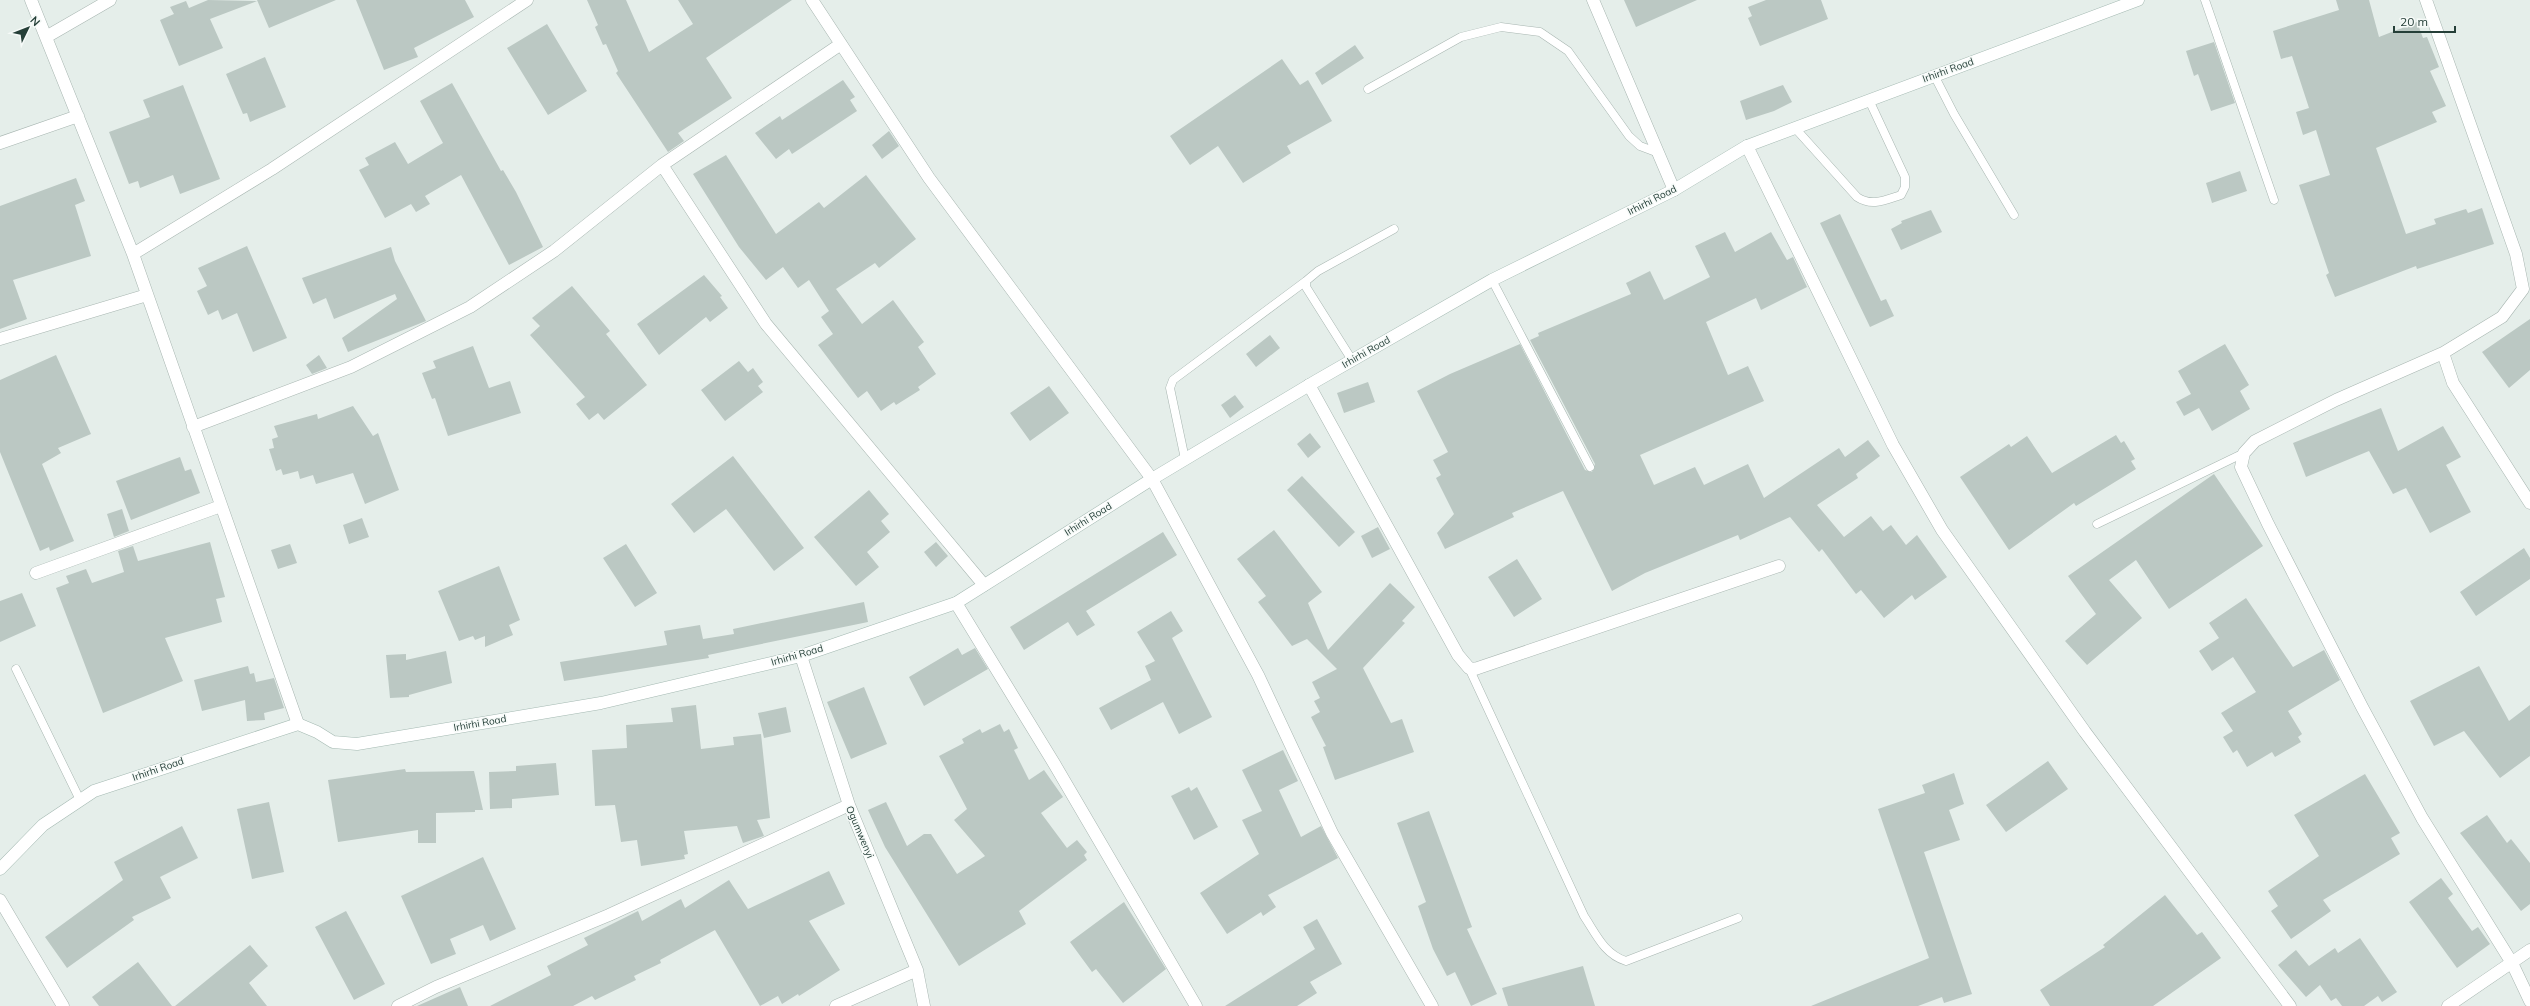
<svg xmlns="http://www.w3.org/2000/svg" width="2530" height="1006" viewBox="0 0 2530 1006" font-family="Mulish,sans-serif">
  <rect width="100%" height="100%" fill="#e5eeea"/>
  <!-- building -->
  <path fill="#bbc8c3" d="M208,0l49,1 -47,18 13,29 -44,18 -19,-46 14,-6 -4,-7 16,-6 3,7z
    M257,0h79l-67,28z
    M356,0h109l9,17 -60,31 4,9 -34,13z
    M587,0h39l23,52 44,-28 -15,-24h114l-86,58 26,40 -54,35 6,8 -16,11 -52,-79 2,-2 -12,-27 -3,1 -8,-18 3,-2z
    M1624,0h73l-61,27z
    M1766,0h55l7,19 -68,27 -12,-28 4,-2 -4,-9z
    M2336,0h33l10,37 38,-15 6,16 4,-1 12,30 -9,4 16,35 -14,6 5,10 -61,26 30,86 30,-10 -2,-5 32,-10 2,4 14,-5 12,36 -77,25 -1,-3 -81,31 -9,-22 3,-2 -30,-88 31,-10 -14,-45 -13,5 -7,-23 13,-4 -17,-52 -11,3 -8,-28 66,-21z
    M547,24l40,67 -39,24 -41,-67z
    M2214,42l21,61 -24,8 -13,-37 -4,2 -8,-25z
    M1355,45l9,13 -42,27 -7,-12z
    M265,57l21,50 -36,15 -3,-9 -4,1 -17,-40z
    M1282,59l18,26 8,-5 24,41 -45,25 4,7 -48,30 -25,-37 -28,19 -20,-29z
    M843,80l12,17 -5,3 7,11 -65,43 -3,-5 -13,10 -21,-26 25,-17 2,4z
    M452,83l49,88 2,-1 13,22 27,55 -34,18 -48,-90 -36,21 5,8 -14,8 -5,-8 -26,14 -26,-48 10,-5 -4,-7 30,-16 13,22 35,-21 -23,-42z
    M183,85l37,94 -40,15 -7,-19 -33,13 -2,-7 -9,3 -20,-52 41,-15 -7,-17z
    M1783,85l9,17 -18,9 -28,9 -6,-19z
    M889,131l10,15 -17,13 -10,-14z
    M726,155l50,79 43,-32 5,6 42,-33 50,64 -37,29 -4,-5 -39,26 26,35 31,-24 31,42 -6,5 18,27 -18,13 2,3 -24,15 -2,-3 -13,9 -14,-20 -9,7 -40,-53 15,-11 -12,-17 8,-6 -20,-31 -11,8 -15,-21 -17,13 -27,-33 -46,-73z
    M2240,171l7,20 -35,12 -6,-20z
    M76,178l9,23 -10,4 16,51 -78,24 14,39 -27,10v-123z
    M1931,210l11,22 -41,18 -10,-21 11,-6 -1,-2z
    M1840,214l41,87 5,-2 8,17 -24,11 -50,-104z
    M1725,232l10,20 36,-20 16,28 6,-3 14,30 -46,23 -5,-12 -50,24 22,53 20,-9 16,35 -124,54 14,30 41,-18 9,18 44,-21 16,34 75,-50 6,9 23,-17 12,16 -24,18 2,4 -41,27 27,32 27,-21 12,15 8,-6 15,20 11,-10 30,42 -32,23 -3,-5 -28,23 -23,-28 -5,4 -34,-45 -3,3 -29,-35 -50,23 -2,-5 -93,38 -33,18 -49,-100 -51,22 2,4 -69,32 -8,-16 17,-19 -18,-36 5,-3 -8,-15 15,-8 -31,-61 33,-17 70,-30 65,126 7,2 3,-8 -65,-124 9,-4 -1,-3 93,-39 -5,-11 24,-12 14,29 46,-23 -15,-31z
    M247,246l40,92 -34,14 -16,-39 -15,7 -4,-10 -10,5 -11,-24 10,-5 -9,-18z
    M391,247l4,14 31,60 -78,31 -6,-14 55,-39 -2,-5 -61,25 -8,-21 -13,6 -11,-26z
    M704,275l18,21 -2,1 8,11 -18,14 -4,-5 -47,38 -22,-31z
    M572,286l38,45 -4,3 41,51 -43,35 -6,-7 -9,7 -13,-16 9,-7 -55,-62 10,-9 -8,-8z
    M2530,319v51l-21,18 -27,-36z
    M1270,335l10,13 -24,19 -10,-13z
    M2225,344l24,41 -9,6 10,18 -38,22 -13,-23 -15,8 -8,-14 15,-8 -13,-23z
    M473,346l16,42 21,-7 11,32 -73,23 -13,-38 -3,1 -10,-26 14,-5 -3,-7z
    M56,355l35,79 -33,14 3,5 -19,11 32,77 -24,10 -1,-4 -9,4 -40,-99v-72z
    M319,355l8,13 -15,6 -6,-9z
    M739,361l9,11 5,-4 10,14 -5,4 5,6 -38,29 -24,-31z
    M1368,382l7,20 -31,11 -7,-20z
    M1049,386l20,27 -39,28 -20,-28z
    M1235,395l9,12 -14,11 -9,-13z
    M353,406l20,30 5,-3 21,57 -34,14 -12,-31 -37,11 -3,-9 -13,4 -2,-8 -15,4 -2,-6 -5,2 -7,-22 5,-1 -2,-9 6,-2 -4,-11 43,-12 1,5z
    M2381,408l17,43 45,-25 18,31 -15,8 25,47 -41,21 -24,-45 -13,6 -24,-43 -63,26 -13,-34z
    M1310,433l11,14 -13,11 -11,-14z
    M2116,435l5,8 3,-2 11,18 -4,2 5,8 -60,37 -2,-3 -65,47 -49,-73 49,-33 2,3 16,-11 25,37z
    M733,456l71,92 -30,23 -48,-62 -32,24 -23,-29z
    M180,457l5,14 6,-2 9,24 -69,27 -15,-39z
    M2214,474l49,72 -94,63 -33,-49 -27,20 33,38 -55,47 -22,-24 31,-27 -28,-38z
    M1302,476l53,56 -16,15 -52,-57z
    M869,490l20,24 -8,7 9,11 -23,20 12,15 -23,19 -42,-49z
    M122,509l7,22 -15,6 -7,-23z
    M362,518l7,19 -20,7 -6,-19z
    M1378,527l12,22 -18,9 -11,-22z
    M1274,530l48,62 -14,11 20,47 62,-67 25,24 -13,14 3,2 -42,45 28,55 11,-4 12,33 -79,28 -12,-33 3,-1 -15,-29 9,-5 -6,-11 6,-3 -8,-16 25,-13 -30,-30 -15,7 -34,-44 8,-6 -29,-37z
    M1163,532l14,23 -91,56 9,14 -18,11 -9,-14 -44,28 -14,-23z
    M210,542l15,55 -9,2 6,23 -57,16 18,43 -80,32 -47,-125 13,-5 -3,-7 20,-7 6,14 32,-11 -6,-21 15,-5 5,15z
    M936,542l12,14 -12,11 -12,-15z
    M290,544l7,19 -19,6 -7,-19z
    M626,544l31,49 -22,14 -32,-49z
    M2524,548l6,10v21l-54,37 -16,-24z
    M1517,559l25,40 -28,18 -26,-40z
    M499,566l21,54 -11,5 4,10 -28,12v-11l-10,4 -2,-4 -14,5 -21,-50z
    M22,593l14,33 -36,16v-41z
    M2246,598l47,69 31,-17 16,30 -52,31 14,23 -4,3 3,5 -26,15 -3,-5 -25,15 -10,-17 -4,3 -10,-16 10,-6 -12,-18 35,-21 -23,-35 -21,14 -13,-20 20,-13 -10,-15z
    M864,602l4,20 -160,33 1,3 -145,23 -4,-19 107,-17 -3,-14 36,-6 3,14 31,-5 -1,-5z
    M1171,611l12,20 -11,7 40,79 -33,17 -16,-32 -52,28 -12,-22 52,-28 -6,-14 10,-5 -18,-29z
    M958,648l4,7 13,-7 13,21 -64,37 -15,-29z
    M446,651l6,32 -43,12v2l-19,1 -4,-43 20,-1v6z
    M248,666l2,8 4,-1 2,9 18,-4 10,30 -20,5 1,7 -18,1 -2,-21 -43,11 -8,-31z
    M2479,666l30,55 21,-16v51l-30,22 -36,-47 -30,15 -24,-45z
    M864,687l23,57 -36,15 -24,-57z
    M696,705l5,44 33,-4 -1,-8 28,-3 9,84 -13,2 7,16 -21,7 -6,-17 -53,5 4,23 -4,1 1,4 -44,7 -4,-26 -16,2 -6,-37 -20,1 -3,-56 35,-2 -1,-23 47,-3 -2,-14z
    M786,707l5,25 -27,6 -6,-25z
    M1000,724l4,8 5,-3 9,19 -4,2 15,30 15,-10 19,27 -22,16 26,35 10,-8 10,12 -3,3 3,5 -68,51 7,13 -67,42 -74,-119 -17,-37 18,-8 21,44 17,-12h7l26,40 28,-18 -31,-36 13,-11 -28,-53 25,-13 -2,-4 18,-10 2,4z
    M1283,750l15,31 -19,9 22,47 20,-11 17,32 -70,37 8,12 -13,9 -2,-4 -34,22 -27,-41 59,-39 -17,-34 20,-9 -20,-41z
    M2048,761l20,28 -62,43 -20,-27z
    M556,763l3,32 -47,4v9l-22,1 -1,-37 27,-1v-5z
    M405,769l1,3 68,-1 9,39h-8v2l-39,1v30h-18v-13l-80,12 -10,-62z
    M1954,773l10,31 -15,6 11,30 -36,12 48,142 -28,9 -2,-6 -24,9h-107l118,-48 -51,-149 47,-16 -3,-8z
    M2365,774l35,59 -9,5 9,16 -77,46 8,11 -40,28 -20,-28 7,-5 -10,-15 51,-35 -25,-41z
    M1189,787l2,4 6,-4 21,40 -24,13 -23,-44z
    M269,802l15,70 -32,7 -15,-70z
    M1429,811l43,116 -5,2 30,65 -26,12 -16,-34 -8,4 -14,-27 -15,-43 8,-4 -29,-79z
    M2487,815l20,28 4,-4 19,24v41l-9,7 -61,-78z
    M182,826l16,32 -38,19 11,21 -39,19 2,3 -67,48 -22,-31 78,-57 -9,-18z
    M483,857l33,72 -26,12 -7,-16 -33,14 6,15 -25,10 -30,-68z
    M829,871l16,33 -36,17 31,49 -41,26 -1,-2 -16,10 -4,-8 -18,10 -45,-76 -55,30 1,3 -27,13 2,4 -41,20 -3,-4 -19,10h-83l61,-31 -4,-9 41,-21 -4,-7 54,-27 4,10 39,-22 4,9 44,-28 19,29z
    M2441,878l12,16 -5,4 24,33 6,-4 12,17 -33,24 -48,-66z
    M2165,895l32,40 5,-3 19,26 -68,48h-103l-10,-16 65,-43 -2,-2z
    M1124,902l42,67 -43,34 -27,-34 -4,3 -22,-30z
    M346,911l39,73 -31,16 -39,-73z
    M1317,919l25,45 -32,18 7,11 -20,13h-72l90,-57 -12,-22z
    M2360,938l37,54 -15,10 -4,-6 -14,10h-22l-6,-8 -5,3 -11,-16 -14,12 -28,-32 18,-15 13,16 26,-18 3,5z
    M250,945l18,21 -19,17 18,23h-92z
    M138,962l34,44h-73l-7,-9z
    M1583,966l12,40h-87l-6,-18z
    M460,987l8,19h-51z"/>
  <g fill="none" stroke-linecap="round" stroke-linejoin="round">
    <defs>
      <path id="lane" d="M2205,0l69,200
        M1934,75l20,39 60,101
        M1368,89l93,-52 40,-10 39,5 28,19 61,85 11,10 16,6
        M1795,128l62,69c15,10 28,3 44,-2l4,-8v-10l-36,-77
        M1492,280l98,187
        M1352,360l-46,-73v-6l12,-10 76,-42
        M1185,459l-15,-71 3,-8 133,-99
        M2097,524l147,-71
        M1469,668l115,248c12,18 20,38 42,45l112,-43
        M16,669l64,131"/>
      <path id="street" d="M31,0l102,254 165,470
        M812,0l117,178 223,301 106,196 74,158 100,173
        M1593,0l81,190
        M2426,0l90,254 7,35 -21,28 -59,36 10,30 77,120
        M46,37l64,-37
        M0,143l78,-27
        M1747,146l146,299 49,85 143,202 205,274
        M662,165l104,159 218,261
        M133,254l139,-85 255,-169
        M0,339l147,-44
        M2443,353l-107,47 -81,41 -11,12 -3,14 27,57 94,183 60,111 90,145 18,38
        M1309,385l149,270 11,13 6,1 304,-103
        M193,427l158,-60 119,-60 84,-56 108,-86 179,-121
        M36,573l185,-67
        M956,603l99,162 141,241
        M801,656l48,149 68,165 7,36
        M0,900l63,106
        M398,1006l38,-19 173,-72 240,-110
        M836,1006l81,-36
        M2448,1006l82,-56"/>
      <path id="secondary" d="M0,869l43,-44 51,-34 204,-67 19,8 16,10 24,2 244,-41 200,-47 155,-53 196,-124 164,-98 176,-101 182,-90 73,-44 391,-146"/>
    </defs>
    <!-- lane casing -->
    <use href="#lane" stroke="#a8b6b1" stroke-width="9"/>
    <!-- street casing -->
    <use href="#street" stroke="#a8b6b1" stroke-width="13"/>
    <!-- secondary casing -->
    <use href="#secondary" stroke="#a4b9b2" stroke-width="13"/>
    <!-- lane -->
    <use href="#lane" stroke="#fff" stroke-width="8"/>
    <!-- street -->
    <use href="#street" stroke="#fff" stroke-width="12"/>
    <!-- secondary -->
    <use href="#secondary" stroke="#fff" stroke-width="12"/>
  </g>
  <g text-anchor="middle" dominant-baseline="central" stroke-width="3" stroke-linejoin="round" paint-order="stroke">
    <!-- street labels -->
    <g font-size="10" fill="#253f38" stroke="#f6faf8">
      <text transform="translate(1948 70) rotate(-20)">Irhirhi Road</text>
      <text transform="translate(1652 200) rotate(-27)">Irhirhi Road</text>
      <text transform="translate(1366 352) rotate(-30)">Irhirhi Road</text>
      <text transform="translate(1088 519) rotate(-32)">Irhirhi Road</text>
      <text transform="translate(797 655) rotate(-16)">Irhirhi Road</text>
      <text transform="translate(480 723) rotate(-10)">Irhirhi Road</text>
      <text transform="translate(158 769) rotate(-19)">Irhirhi Road</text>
      <text transform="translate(860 832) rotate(67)">Ogumwenyi</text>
    </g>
  </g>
  <!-- north arrow -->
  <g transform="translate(28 28) rotate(47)" stroke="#f6faf8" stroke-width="3" paint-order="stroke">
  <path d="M0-3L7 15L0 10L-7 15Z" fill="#253f38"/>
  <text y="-6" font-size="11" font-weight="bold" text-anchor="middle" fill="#253f38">N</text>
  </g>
  <!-- scale -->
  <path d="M2394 26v6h61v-6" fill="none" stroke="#253f38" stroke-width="2"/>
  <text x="2400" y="26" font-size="12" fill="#253f38" stroke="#f6faf8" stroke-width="3" paint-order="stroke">20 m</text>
</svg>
